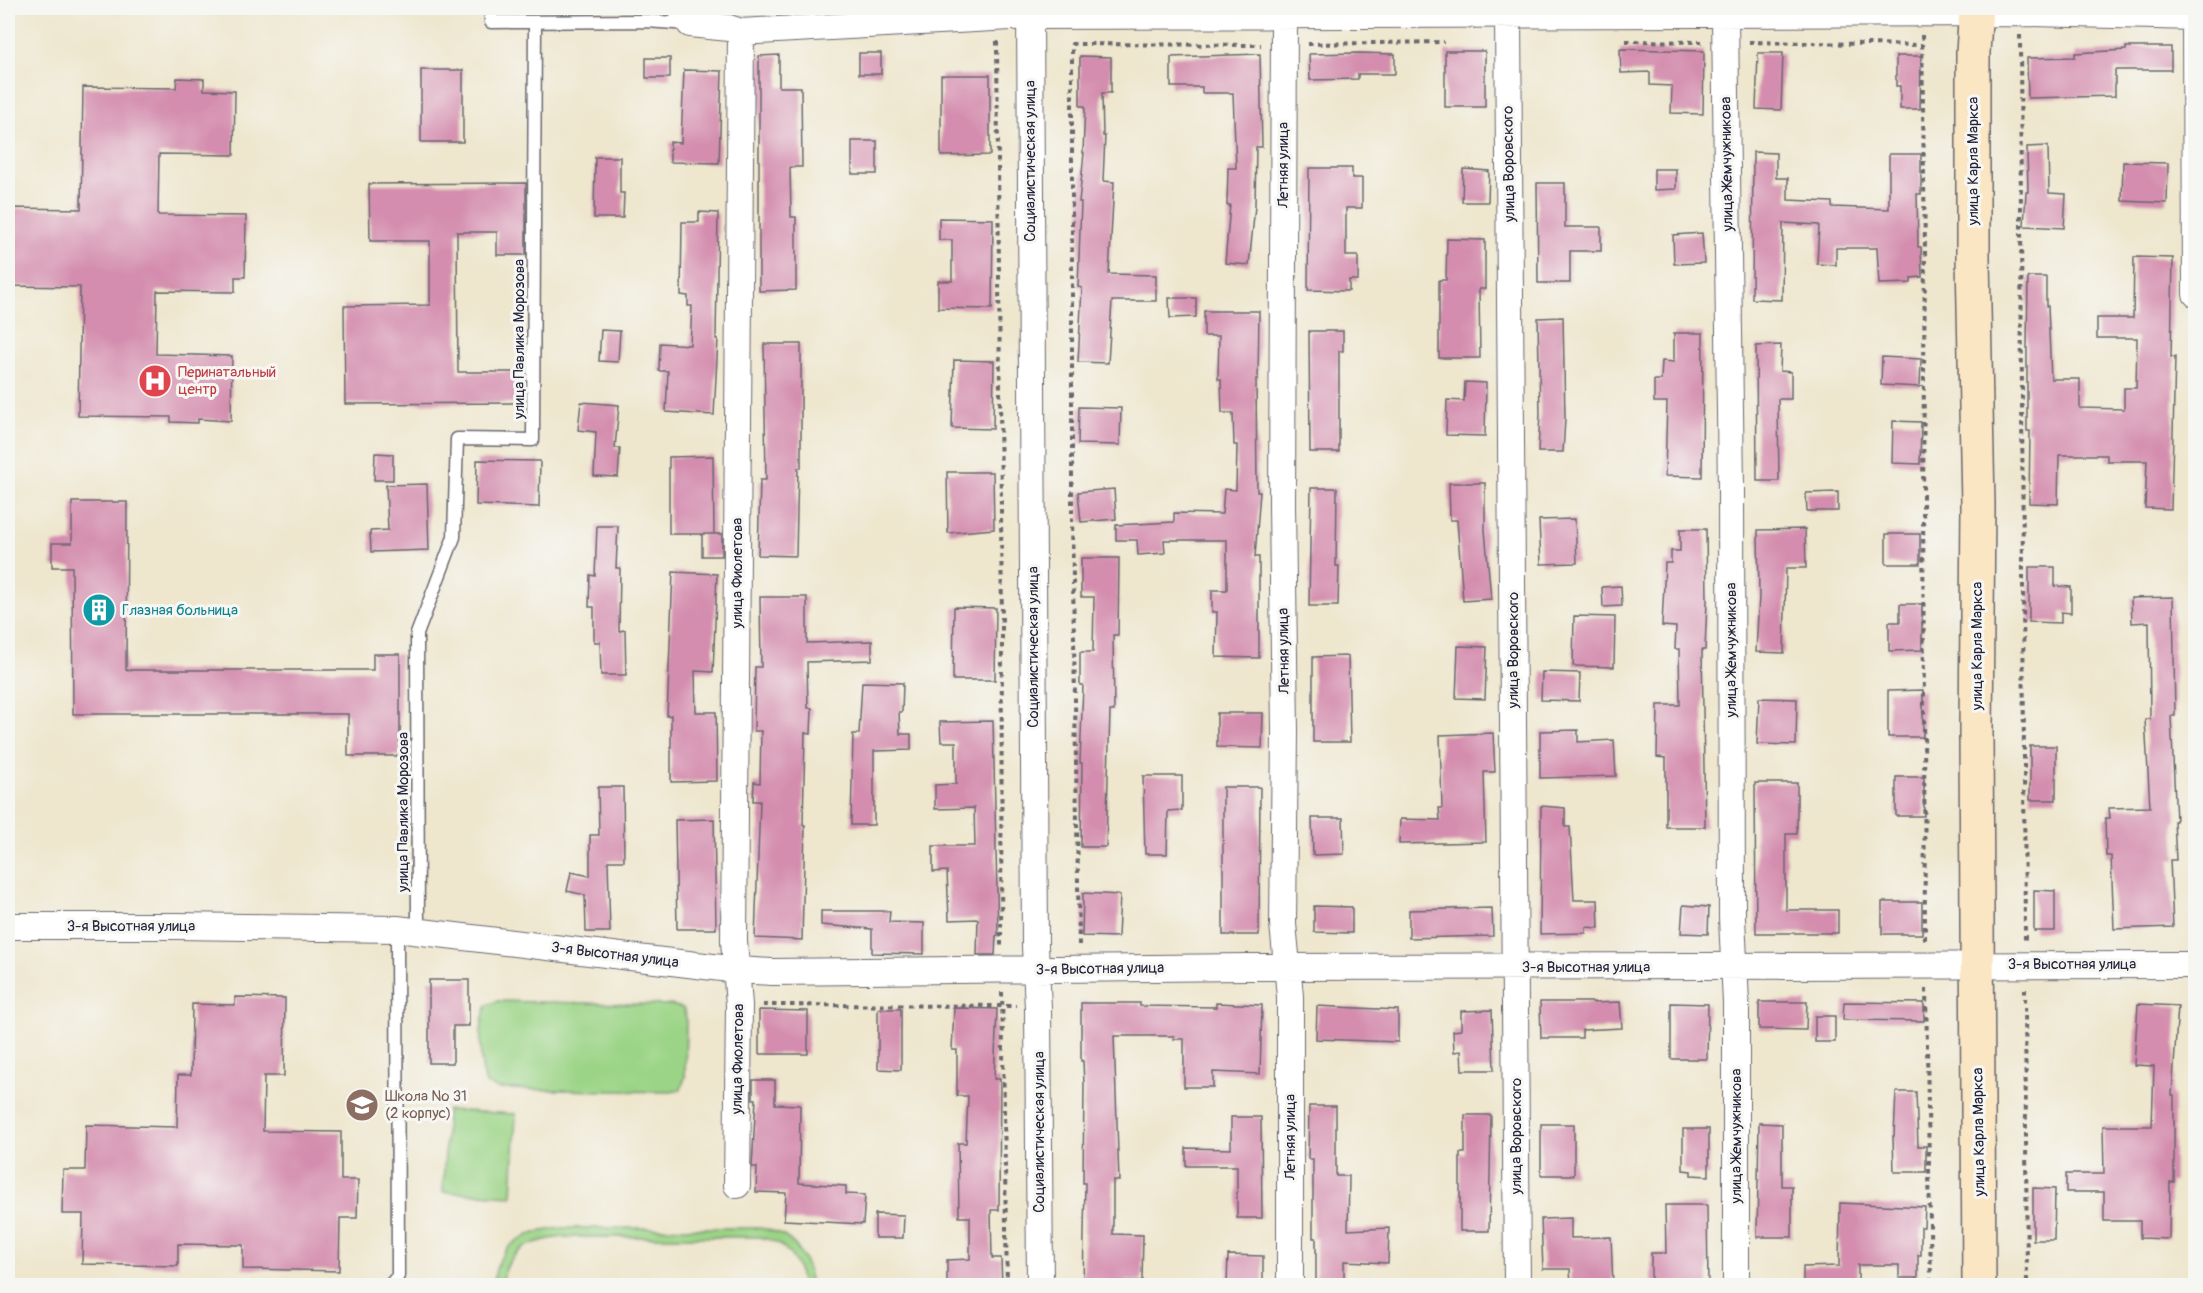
<svg xmlns="http://www.w3.org/2000/svg" width="2203" height="1293" viewBox="0 0 2203 1293" font-family="Pangolin,sans-serif">
  <rect width="100%" height="100%" fill="#f6f6f2"/>
  <filter id="ink" filterUnits="userSpaceOnUse"><feTurbulence type="fractalNoise" baseFrequency=".0167" numOctaves="2"/><feDisplacementMap in="SourceGraphic" scale="12" xChannelSelector="R" yChannelSelector="G"/><feConvolveMatrix kernelMatrix="1 2 1 2 8 2 1 2 1" color-interpolation-filters="sRGB"/></filter>
  <filter id="wash" filterUnits="userSpaceOnUse"><feTurbulence type="fractalNoise" baseFrequency=".008" numOctaves="4" result="noise"/><feDisplacementMap in="SourceGraphic" scale="24" xChannelSelector="R" yChannelSelector="G"/><feGaussianBlur stdDeviation="1.35" result="paint"/><feColorMatrix in="noise" values="0 0 0 0 0 0 0 0 0 0 0 0 0 0 0 0 0 1.4 0 .05"/><feComposite in="paint" operator="in"/></filter>
  <g filter="url(#wash)">
    <rect width="100%" height="100%" fill="#eee6cd"/>
    <!-- green -->
    <path fill="#9bd486" stroke="#5e7b60" stroke-width="1.5" d="M497,1001l174,4 12,3 3,9 -1,60 -4,12 -9,3 -173,-3 -13,-5c-7,-21 -8,-58 1,-79z
      M447,1110l69,4 -4,82 -69,-4z
      M562,1228h197c34,5 47,25 52,57h-9c-4,-26 -16,-44 -44,-48h-195c-32,4 -57,12 -61,48h-9c4,-42 31,-53 69,-57z"/>
    <g id="blocks">
      <!-- building -->
      <path fill="#d48dae" d="M2126,47h45v23h-56v26l-87,2 -1,-40 48,-1v-4l51,-3z
        M1620,49l84,2 -1,63 -32,-1 1,-27 -22,-1v-13l-29,1z
        M1445,51h40v56h-40z
        M859,53h22v21h-22z
        M1358,53l37,1v20h-37v5l-48,1 -1,-26z
        M1758,53h25l-2,57 -25,-1z
        M1260,54l2,93h-6l-1,59 -6,59 -24,-2 5,-58h-3l1,-37h8l-3,-75h-31v-6h-31v-30z
        M779,55v32h22l1,80h-12l1,50h5v73l-37,1v-235z
        M1080,56l31,1v36h-9l1,43h2l-2,45 11,1 -5,92 47,1v26h-44l-4,62 -30,-1 4,-74 -4,-1 3,-85h-2l5,-49h-1l2,-47h-5z
        M1896,56h25l-1,53h-20v-23h-4z
        M646,58h24v20h-24z
        M421,70h42v72h-42z
        M684,70l38,1 -3,92 -49,-1v-20l11,1z
        M941,75h49v80l-49,1z
        M177,78l27,1v11l31,1 -1,64 -75,-1 -1,61 88,1 -1,61h-10v15l-78,-1 -1,63 76,2 -1,65 -33,-2v4l-27,-1v-5l-93,-1 2,-129 -72,-1v-78l73,1 2,-122 93,1z
        M852,141h25v33h-25z
        M2048,146l1,47 17,1 -2,34 -40,-2 2,-34h2l-1,-45z
        M1753,152l23,1v25h12v22l44,2v5l57,2v-55h32v40h-4l1,53h3l1,30 -11,1v5l-32,1 -2,-36h-41v17l-19,-1 2,-39 -36,-2 -1,77 -30,-1z
        M595,157h25v36h4l-1,25h-29z
        M2123,162l45,1 -1,40 -45,-2z
        M1309,168h43v10h10v30h-16v48h12v24h-9v11l-41,-1z
        M1463,169l26,2 -1,31h-26z
        M1654,169h22v20l-22,1z
        M526,183v72h-29v-23h-40l1,140h60v31l-173,1 -1,-98 86,-1v-64h-60l-1,-57z
        M1537,183h28v44h36v24h-31v32h-32z
        M699,212l19,1 -2,126h2l-4,76 -48,-3 2,-41h-9l1,-28 30,2 2,-39h-4v-10l-7,-1 1,-73h17z
        M939,218l54,1 -1,90 -54,-1v-27h14v-41h-13z
        M1702,233l2,30 -30,1 -1,-29z
        M1447,239l38,1v49h-6l1,69h-41v-78h7z
        M2134,257l39,1 -2,99h4l-4,152 -26,-1 2,-47h-40v-6h-48l-1,49 -29,-1 1,-72h-3v-84l1,-70h18v29h2l3,73h29v29l44,1v-21h12l1,-50h-40v-20h36z
        M1169,298h27v19l-26,1z
        M1204,311h55l-1,68h-2l1,113h3l-5,65h4v101l-43,-1 1,-45h-5v-22h15v-50h-63l1,13 -27,2 -1,-15h-21v-15l58,-3v-9l48,1 2,-25 12,1 1,-45h-3l-1,-32h-11l-1,-34h-3l1,-43h-15z
        M1563,317l2,102 -2,33h-25l2,-38 -2,-96z
        M601,330l19,1 -2,31 -19,-1z
        M1309,331h34v20h-4v101h-29z
        M1674,333h29l-1,144 -37,-1 2,-74h-13v-22h7l1,-19 12,1z
        M764,344h37v124h-3l-2,88 -38,-1 2,-75h6z
        M1781,345l-1,26 11,1v27h-13l1,82h-22l-1,-135z
        M1882,357l39,2 -1,28 -39,-2z
        M954,360l40,1 -1,68 -41,-1z
        M1465,382l21,1 -1,53 -39,-1 1,-35 17,1z
        M581,402l38,3 -4,43h5l-2,29 -24,-1 2,-44 -18,-2z
        M1079,407l42,1 -1,37 -42,-1z
        M1893,421l28,1 -1,42 -28,-1z
        M375,453l18,1v26h-19z
        M713,456l1,78h-45v-77z
        M477,460l63,1 -1,46 -63,-2z
        M947,472h46l1,57 -46,4z
        M1449,483h36v47l6,69 -28,2 -6,-81h-7z
        M427,484l2,66 -58,2 -1,-21 18,-1 -2,-45z
        M1311,488h26l-1,78h3l-1,40h-29z
        M1114,489l2,30 -35,3 -3,-30z
        M1838,492v19h-31l-1,-18z
        M72,502h55l-1,168h247v-16h27v102h-52v-42h-275l-1,-147h-20v-24h20z
        M1575,519l2,44 -36,1 -2,-44z
        M597,526h21l-2,42h4l-1,63 6,-1 1,45h-25l-1,-33h-6v-35h-5l1,-32 5,1z
        M1680,529h26l1,72 -2,49h-3l3,177h-39v-69l-9,-1 1,-52h22l-1,-56h-4l1,-22 -14,-1 3,-63h6v-12h9z
        M1805,529l1,39h-20l-2,85 -28,-1 3,-56 -1,-66z
        M702,534h20v22h-20z
        M1886,534h34v30h-34z
        M1081,558h38l-1,77h-5l1,76h-4l-4,136h-25l1,-84h-2l3,-78h-3v-33h13l1,-55h-13z
        M2029,567h26v19l16,1v26l-10,-1v11l-32,-1z
        M673,572l44,2 -4,98 -18,-1 1,41h20l1,69 -46,1v-67l-4,1z
        M1621,586l1,20 -19,1 -1,-20z
        M760,597h47v46l65,-2v19l-65,2 1,46h4l-1,26 -6,-1 -2,92h2l-3,115 -47,-2 5,-137h-7l1,-19 6,1 1,-52h-7l1,-64h6z
        M2173,597l2,119h-4l5,105h-2l2,39h-6l3,67 -59,2 -3,-73h-5l-1,-38h5l-1,-10 41,-1 -5,-88h5l-1,-97 -17,1 -1,-25z
        M1900,604h22v46l-33,1v-29h11z
        M954,607l42,1 -1,72h-42z
        M1574,616l41,1 -1,50 -41,-1z
        M1458,646l29,1 -2,52 -29,-1z
        M1348,656l2,86h-37v-85z
        M1542,672l38,1 -1,28 -38,-1z
        M862,682l41,1 -1,29h-3l1,22h11v16l-37,1v74h-23l2,-91h6z
        M1923,690v47h-35v-46z
        M1759,698l38,1 -1,46 -39,-1z
        M1217,713h46l-1,35 -45,-1z
        M993,721l5,214 -2,1 -1,19h-18l1,-36 -29,1 -2,-49 -14,1v-26h42l-1,-38 -39,1v-24l21,-1v-42h-15l-1,-20z
        M1578,730v12l36,-2 2,36 -76,2v-47z
        M1493,733l2,39h-11l2,70 -87,2 1,-25 40,1 -1,-12h3l-2,-73z
        M2030,746h26v54h-26z
        M1143,776h39v34l-14,1 -1,43h-22z
        M1896,777h28v39h-28z
        M1755,783h42v51h-11v76h52v23h-82z
        M598,787h25l1,74h-16l2,71h-24l-1,-37 -18,-4 4,-19 19,4v-41h9z
        M1223,787h37l-1,148h-36z
        M1541,806l24,2v19h5l4,73h24l1,28 -13,-1v6l-46,1z
        M1312,818h31l1,36 -31,1z
        M714,819l2,110h-39l-2,-109z
        M2034,890l21,1v40h-21z
        M1083,893l37,2 -2,42 -36,-1z
        M1882,902h40v32h-40z
        M1683,905l26,2 -1,27 -27,-1z
        M1314,906l38,1v26l-38,-1z
        M1492,908l1,28 -84,2v-28z
        M821,911h69l-1,11 35,1v31l-52,-1v-24l-51,-4z
        M429,980h40v46h-16v37h-24z
        M235,997l50,1 -1,78h-20l-1,55 78,1v48h17l-1,38h-17l-1,53 -96,-2v-24l-65,-1v22l-96,-2 1,-50h-21l1,-44h22l1,-45 91,2 1,-52h13l1,-71 43,1z
        M1540,1002h54v1l26,-1 2,26 -40,2v8h-41z
        M1759,1002h48l-1,28 -47,-1z
        M1844,1002l80,1v18l-81,-1z
        M1081,1003h59v3l76,1v-4l46,2 -2,69 -47,-2v15h-29v-48h-10v-3h-60l5,145 -6,-1v54l30,1 -1,46h-30v5h-29l2,-103h-2l1,-99 -1,-23h-2z
        M1671,1003l37,1 -1,55h-36z
        M2138,1004l40,2 -6,89h2v87h-4l-1,57 -29,-1v-17h-36v-29h-38v-18h38l-1,-48h49l2,-60 -20,-1z
        M1317,1006l81,4v32l-82,-3z
        M954,1008l43,1 -3,70h6l-1,131h-8l1,48h9l1,28h-55v-26l23,-1v-42h-11l-1,-74h8l2,-47h-11v-46h-5z
        M878,1009h23v61l-23,-1z
        M759,1010l49,1v43h-49z
        M1492,1010l2,60h-32l-1,-19 -7,1 -1,-21 8,-1v-19z
        M1815,1016h20v26h-20z
        M753,1080h22v24l25,1 -1,78 47,3v8l19,1 -2,29 -79,-4 2,-27 -30,-1 1,-25h-5l4,-68h-3z
        M1896,1092h20l2,54h8v26h-32l-1,-36h1z
        M1309,1106h27v70h13l-1,54 41,-2 -1,35 -44,-2v25h-28v-48h-3v-79h-5z
        M1465,1115h26l-2,116h-29v-78h5z
        M1231,1117h30l1,101h-25v-52h-51v-18l45,1z
        M1759,1123l23,1v62h10v51h-35z
        M1541,1124h33v51h-33z
        M1683,1129h26v47l-18,-1v-4l-8,-1z
        M2033,1188l22,1 -1,51h-21z
        M1840,1203l85,4 -1,20h-3v28h-3v23h-19v-13h-41v21h-55v-19l36,-1z
        M1665,1205h42l1,81h-57v-33h15z
        M875,1214l29,1 -1,23h-28z
        M1571,1218v20l40,-1 2,49h-42l-1,-17h-27l-2,-50z
        M1228,1255l35,1v30l-36,-1z"/>
    </g>
  </g>
  <g filter="url(#ink)">
    <use href="#blocks" fill-opacity="0" stroke="#69676e" stroke-width="1.5"/>
    <g fill="none" stroke-linecap="round" stroke-linejoin="round">
      <defs>
        <path id="lane" d="M491,8v14l155,-1 43,3
          M418,931l-1,-297 37,-97 3,-98 76,1 2,-418
          M389,1286l9,-10 -1,-347"/>
        <path id="street" d="M681,8l9,16 39,4 12,4 289,-16 1002,-3 164,4
          M1030,8l5,938 3,62 2,278
          M1508,15l9,1271
          M1725,15l6,475 1,428 4,85v283
          M1284,17l-2,488 3,227 -2,192 7,72v290
          M2195,17l1,277
          M8,926h168l221,3 341,41 34,2 474,-5 950,-2
          M737,1185l2,-180 -5,-64 7,-909"/>
        <path id="secondary" d="M1976,8l-3,44v206l5,247 -2,227 3,554"/>
      </defs>
      <!-- lane casing -->
      <use href="#lane" stroke="#69676e" stroke-width="15"/>
      <!-- street casing -->
      <use href="#street" stroke="#69676e" stroke-width="28"/>
      <!-- secondary casing -->
      <use href="#secondary" stroke="#69676e" stroke-width="36"/>
      <!-- path -->
      <path stroke="#69676e" stroke-width="4" stroke-dasharray="4.5 4.5" stroke-linecap="butt" d="M1922,35l3,216 -2,245 2,447
        M2020,35l5,908
        M997,41l5,589 -1,316
        M1626,41l76,1
        M1749,42l173,3
        M1308,44l136,-2
        M1079,945l-7,-428v-473l189,1
        M1926,989l5,297
        M2025,989l2,297
        M1002,992l5,294
        M763,1005l253,1"/>
      <!-- lane -->
      <use href="#lane" stroke="#fff" stroke-width="12"/>
      <!-- street -->
      <use href="#street" stroke="#fff" stroke-width="26"/>
      <!-- secondary -->
      <use href="#secondary" stroke="#fbe6c4" stroke-width="33"/>
    </g>
  </g>
  <!-- icons -->
  <defs>
    <symbol id="hospital-disc" viewBox="-11 -11 22 22"><circle r="9.5" fill="#e0444e" stroke="#f6f6f2"/><path d="M-5-5h3v3.5h4V-5h3V5h-3V1.5h-4V5h-3Z" fill="#fff"/></symbol>
    <symbol id="building-disc" viewBox="-11 -11 22 22"><circle r="9.5" fill="#0f9aa8" stroke="#f6f6f2"/><path d="M-4-6H4V6H1V3H-1V6H-4ZM-2.5-4.3h1.7v1.8h-1.7ZM.8-4.3h1.7v1.8H.8ZM-2.5-1h1.7V.8h-1.7ZM.8-1h1.7V.8H.8Z" fill="#fff"/></symbol>
    <symbol id="school-disc" viewBox="-11 -11 22 22"><circle r="9.5" fill="#8d6e63" stroke="#f6f6f2"/><path d="M0-5L7-2L0 1L-7-2ZM-4 1L0 2.5L4 1V4Q0 6-4 4Z" fill="#fff"/></symbol>
  </defs>
  <g fill-rule="evenodd">
    <use href="#hospital-disc" x="136" y="362" width="38" height="38"/>
    <use href="#building-disc" x="80" y="591" width="38" height="38"/>
    <use href="#school-disc" x="343" y="1086" width="38" height="38"/>
  </g>
  <g text-anchor="middle" dominant-baseline="central" stroke-width="6" stroke-linejoin="round" paint-order="stroke">
    <!-- street labels -->
    <g font-size="15" fill="#22223b" stroke="#f6f6f2">
      <text transform="translate(1030 161) rotate(-90)">Социалистическая улица</text>
      <text transform="translate(1973 161) rotate(-90)">улица Карла Маркса</text>
      <text transform="translate(1509 164) rotate(-91)">улица Воровского</text>
      <text transform="translate(1727 164) rotate(-91)">улица Жемчужникова</text>
      <text transform="translate(1283 165) rotate(-90)">Летняя улица</text>
      <text transform="translate(519 339) rotate(-90)">улица Павлика Морозова</text>
      <text transform="translate(737 573) rotate(-90)">улица Фиолетова</text>
      <text transform="translate(1977 646) rotate(-90)">улица Карла Маркса</text>
      <text transform="translate(1033 647) rotate(-90)">Социалистическая улица</text>
      <text transform="translate(1513 650) rotate(-90)">улица Воровского</text>
      <text transform="translate(1731 650) rotate(-90)">улица Жемчужникова</text>
      <text transform="translate(1284 651) rotate(-91)">Летняя улица</text>
      <text transform="translate(403 812) rotate(-90)">улица Павлика Морозова</text>
      <text x="131" y="926">3-я Высотная улица</text>
      <text transform="translate(615 955) rotate(7)">3-я Высотная улица</text>
      <text x="2072" y="964">3-я Высотная улица</text>
      <text x="1586" y="967">3-я Высотная улица</text>
      <text transform="translate(1100 969) rotate(-1)">3-я Высотная улица</text>
      <text transform="translate(738 1059) rotate(-89)">улица Фиолетова</text>
      <text transform="translate(1039 1132) rotate(-90)">Социалистическая улица</text>
      <text transform="translate(1979 1132) rotate(-91)">улица Карла Маркса</text>
      <text transform="translate(1516 1136) rotate(-90)">улица Воровского</text>
      <text transform="translate(1736 1136) rotate(-90)">улица Жемчужникова</text>
      <text transform="translate(1290 1137) rotate(-90)">Летняя улица</text>
    </g>
    <!-- health labels -->
    <g font-size="15" fill="#be3a42" stroke="#f6f6f2" text-anchor="start">
      <text x="178" y="372">Перинатальный<tspan x="178" dy="17">центр</tspan></text>
    </g>
    <!-- culture labels -->
    <g font-size="15" fill="#0d838f" stroke="#f6f6f2" text-anchor="start">
      <text x="122" y="610">Глазная больница</text>
    </g>
    <!-- education labels -->
    <g font-size="15" fill="#785e54" stroke="#f6f6f2" text-anchor="start">
      <text x="385" y="1096">Школа № 31<tspan x="385" dy="17">(2 корпус)</tspan></text>
    </g>
  </g>
  <!-- margin -->
  <rect width="2203" height="1293" fill="none" stroke="#f6f6f2" stroke-width="30"/>
</svg>
